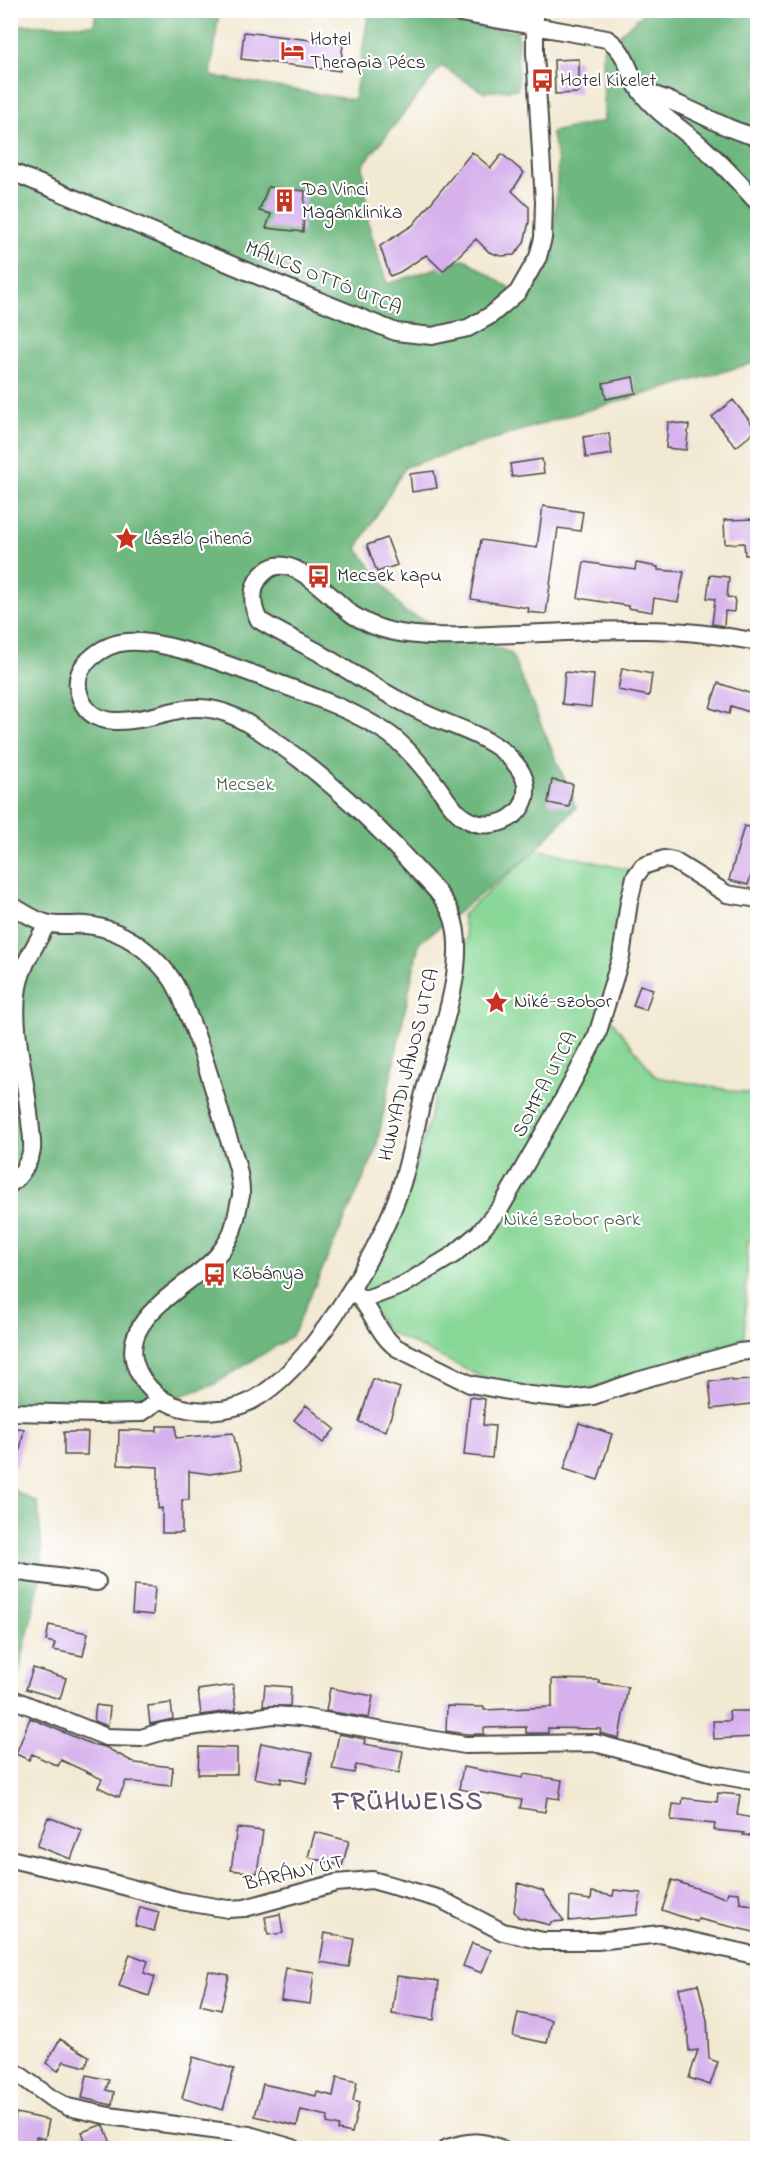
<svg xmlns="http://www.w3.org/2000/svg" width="768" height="2159" viewBox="0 0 768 2159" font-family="'Indie Flower',sans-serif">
  <rect width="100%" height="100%" fill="#fff"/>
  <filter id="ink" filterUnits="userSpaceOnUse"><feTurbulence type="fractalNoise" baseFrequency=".0167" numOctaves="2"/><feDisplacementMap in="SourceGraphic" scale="12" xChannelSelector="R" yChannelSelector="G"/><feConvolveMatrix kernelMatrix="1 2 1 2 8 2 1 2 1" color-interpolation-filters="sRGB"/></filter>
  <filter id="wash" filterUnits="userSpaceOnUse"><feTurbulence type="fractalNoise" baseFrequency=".008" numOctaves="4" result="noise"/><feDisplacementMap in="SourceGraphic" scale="24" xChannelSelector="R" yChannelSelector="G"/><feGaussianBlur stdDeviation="1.35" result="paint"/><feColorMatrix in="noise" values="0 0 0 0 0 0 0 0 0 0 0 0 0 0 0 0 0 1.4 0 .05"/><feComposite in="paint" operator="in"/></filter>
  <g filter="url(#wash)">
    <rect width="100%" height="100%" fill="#f2e9d3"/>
    <!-- green -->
    <path fill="#89d796" stroke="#5a8160" stroke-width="1.5" d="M538,849l92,21 -23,144 49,63 101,18v145h-9l-4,99 -159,51 -87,-5 -111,-54 -28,-41 43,-79 28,-94 37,-178 -5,-24z"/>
    <!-- forest -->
    <path fill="#6eb87f" stroke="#4c7255" stroke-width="1.5" d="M96,11h123l-8,65 143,24 15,-89 149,21v57l-35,3 -42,-26 -78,99 5,58 19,61 78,-25 64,42 24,-44 5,-97 -7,-28 53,-11 -1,-72 43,-38h111v351l-193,55 -159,50 -48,81 47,64 107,41 65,154 -43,46 -114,90 -44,210 -83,183 -79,49 -80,27 -122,1v-1388h83z
      M10,1488l28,15 5,65 -28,121 -5,-1z"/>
    <g id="blocks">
      <!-- building -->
      <path fill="#d6b1ec" d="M244,32l99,12 -3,27 -99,-12z
        M579,59v34l-24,1 -1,-34z
        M472,152l19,16 11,-14 22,19 -12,18 17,16v15l-5,21 -10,12 -13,1 -12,-4 -13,-13 -33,32 -17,-16 -26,17 -10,4 -10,-30 33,-21z
        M268,187l37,4 -2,41 -37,-4 5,-14 -12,-3z
        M633,377l3,16 -30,6 -3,-16z
        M733,400l24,30 -21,17 -24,-30z
        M668,422l21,3 -3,25 -20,-2z
        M609,433l3,21 -26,4 -3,-21z
        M542,459l2,14 -32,4 -2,-13z
        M434,471l3,17 -25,4 -2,-18z
        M543,506l40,6 -3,19 -22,-3 -12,86 -18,-2 1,-4 -58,-9 10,-59 56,8z
        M757,519v36h-12l-1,-12 -19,1 -1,-24z
        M387,538l10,27 -20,7 -10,-27z
        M584,562l51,8 1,-7 22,4v3l26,2 -6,30 -24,-4 -2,14 -24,-4v-2l-50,-8z
        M710,575l19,2 -2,20 8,1 -1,14 -9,-1 -1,15 -12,-2 3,-25 -8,-1z
        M622,668l30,6 -3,22 -31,-6z
        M565,672l29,3 -3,32 -29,-3z
        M718,683l40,13v19l-27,-9 -2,8 -19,-6z
        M552,780l21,4 -4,23 -21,-4z
        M744,826l14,3v40l-5,-1 -5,17 -19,-5z
        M640,985l13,4 -7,21 -13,-4z
        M373,1379l27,9 -14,43 -27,-9z
        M731,1379v2l27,-1v23l-46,6 -3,-27z
        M470,1397l15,2 -2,26 12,1 -3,32 -28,-3z
        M306,1405l29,24 -12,14 -29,-23z
        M579,1423l33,11 -14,46 -34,-11z
        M157,1426h19v12l57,-5 9,36 -32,5 -21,-3v29h-7v33h-20v-25l-4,1v-42l-40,-2 1,-35 38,1z
        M10,1427l14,2 -7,38 -7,-1z
        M64,1432h24l-1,23h-23z
        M134,1585l21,2 -2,28 -21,-2z
        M49,1625l39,8 -5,23 -30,-6 2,-7 -9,-2z
        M33,1668l33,10 -6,21 -34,-10z
        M552,1679l47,1v3l29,4 -9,51 -19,-5 1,-4 -53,-1v5h-22v-6l-42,1v6h-18l-20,-3 1,-25 37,1v3l68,-3z
        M233,1685l3,25 -35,5 -3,-25z
        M265,1685l26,2 -1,19h-27z
        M330,1688l43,8 -4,22 -43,-7z
        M171,1703l2,16 -23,5 -2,-18z
        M96,1705l14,2 -2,19 -14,-5z
        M729,1711h25l1,26 -41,2 -1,-18h17z
        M30,1718l61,26 14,3 30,16 38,4 -2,19 -45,-5 -7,16 -21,-10 4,-8 -41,-19 -3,6 -26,-12 -3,6 -13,-6z
        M339,1734l26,5 -1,5 39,7 -4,22 -43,-8 -2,8 -22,-4z
        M261,1743l51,10 -6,30 -25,-5v5l-27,-5z
        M199,1747l38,1v26h-39z
        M463,1767l60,11 1,-4 38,6 -3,19 -12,-2 -2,15 -25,-4 2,-8 -63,-11z
        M718,1793l22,2 -3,20 21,4v18l-15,-2 1,-2 -30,-3 1,-6 -44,-4 2,-16 9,1 1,-7 34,4z
        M48,1817l34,13 -11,29 -34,-13z
        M237,1828l26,3 -6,42 -26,-3z
        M315,1832l34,9 -7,25 -34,-9z
        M672,1880l54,18 2,-6 11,1 1,10 18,3v27l-60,-14 -1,3 -35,-12z
        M518,1883l25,8 21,30 -13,1 -1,3 -32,-8 -4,-6z
        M614,1890l27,3 -4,22 -68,6 1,-24 21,3 1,-8 21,4z
        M140,1907l19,5 -5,19 -19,-5z
        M280,1914l3,19 -15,2 -3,-18z
        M325,1933l29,6 -5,28 -29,-5z
        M472,1943l19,7 -9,23 -19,-7z
        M130,1954l18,7 -4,12 11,4 -6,19 -30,-10z
        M286,1968l28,4 -4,32 -29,-4z
        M209,1971l20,4 -8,35 -21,-5z
        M397,1976l42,5 -5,39 -42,-6z
        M698,1984l9,36 2,39 9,3 -8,23 -21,-7 9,-28 -9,1 -2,-23 -8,-40z
        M518,2013l34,7 -5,23 -34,-7z
        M60,2039l29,17 -3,11 -22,-6 -6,10 -12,-8z
        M193,2057l41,12 -11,41 -41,-12z
        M87,2075l22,5 -3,10 8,2 -2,13 -30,-7z
        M337,2077l20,5 -4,19 6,2 -7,30 -14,-3 1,-4 -12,-3 1,-7 -27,-6 -4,16 -42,-10 8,-32 53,12 1,-4 16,4z
        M16,2113l33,7 -4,19 -9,-2 -2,11 -24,-1z
        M101,2125l3,1 9,22h-25l-6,-16z"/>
    </g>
  </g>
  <g filter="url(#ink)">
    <use href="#blocks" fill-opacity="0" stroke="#494844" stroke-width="1.5"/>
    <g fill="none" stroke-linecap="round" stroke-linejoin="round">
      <defs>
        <path id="minor" d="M444,10l163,29c22,14 20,34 34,53 17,23 44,38 65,58 19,16 35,35 52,53
          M640,90c12,4 24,8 35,13 28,11 53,28 83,34
          M10,171l241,102 145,59 36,4 36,-8 23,-13 27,-23 20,-35 5,-19 1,-36 -9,-149v-43
          M10,904c11,7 24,16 36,19 12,4 27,1 40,2 22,2 43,12 60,26 10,9 20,19 27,30 7,11 11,24 16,36 14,33 23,67 33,101 7,25 20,52 19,78 -1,2 -5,24 -6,26 -3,13 -10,25 -19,35 -30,33 -111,66 -73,123 8,11 18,20 30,25 23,9 57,7 78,-4 58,-30 124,-143 146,-203 14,-37 19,-78 30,-116 13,-45 43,-124 24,-169 -7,-16 -21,-29 -33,-42 -44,-49 -93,-96 -148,-133 -15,-10 -29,-20 -47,-26 -13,-4 -25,-5 -39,-3 -31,5 -93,32 -105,-16 -4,-14 1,-26 12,-35 10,-9 23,-15 36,-16 36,-3 95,21 129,33 45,17 93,32 133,59 17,12 33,32 46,49 11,14 18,30 35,38 25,11 59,-5 56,-35 -1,-12 -12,-25 -21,-33 -22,-19 -57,-28 -83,-41 -36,-17 -70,-39 -104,-60 -20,-11 -40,-20 -59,-32 -5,-9 -7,-19 -5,-30 1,-7 6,-14 12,-19 26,-22 67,30 87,44 11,7 24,13 37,16 36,9 89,4 127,3 42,-1 85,-5 127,-4 38,0 76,5 114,12
          M10,1184c11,-7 19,-22 22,-34 1,-11 -2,-26 -3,-37 -4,-39 -16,-79 -12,-118 2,-26 18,-49 30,-71
          M356,1294c17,16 22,41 41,54l73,36 60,11 39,4 24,-3 44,-15 102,-29 19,-2
          M363,1300l40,-15 50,-30 26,-22 22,-26 65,-113 31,-59 24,-78 8,-55 6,-25 8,-11 21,-7 10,2 53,33 31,5
          M10,1412l90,2 41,-1 20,-14
          M10,1569l16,4 71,9
          M10,1698l96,39 35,1 23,-7 109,-16 28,2 164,28 130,-2 118,31 45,8
          M10,1859l87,20 83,22 48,8 17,-1 91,-25 36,-3 68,19 63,33 40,9h54l63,-7 98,22
          M10,2068l41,30 17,9 41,9 140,19 44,13
          M447,2148c22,-7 31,-8 53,0"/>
      </defs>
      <!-- minor casing -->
      <use href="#minor" stroke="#494844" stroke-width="20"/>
      <!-- minor -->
      <use href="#minor" stroke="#fff" stroke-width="16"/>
    </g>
  </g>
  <!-- icons -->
  <defs>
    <symbol id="hotel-bare" viewBox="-9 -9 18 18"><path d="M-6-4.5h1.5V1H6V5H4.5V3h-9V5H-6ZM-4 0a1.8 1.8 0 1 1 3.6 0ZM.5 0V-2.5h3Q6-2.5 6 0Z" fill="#c8321e" stroke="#fff" stroke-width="2.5" paint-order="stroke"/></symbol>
    <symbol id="bus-bare" viewBox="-9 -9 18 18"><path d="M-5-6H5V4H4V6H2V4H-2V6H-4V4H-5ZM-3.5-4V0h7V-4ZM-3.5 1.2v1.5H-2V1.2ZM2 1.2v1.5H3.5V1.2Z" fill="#c8321e" stroke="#fff" stroke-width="2.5" paint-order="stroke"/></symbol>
    <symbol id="building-bare" viewBox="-9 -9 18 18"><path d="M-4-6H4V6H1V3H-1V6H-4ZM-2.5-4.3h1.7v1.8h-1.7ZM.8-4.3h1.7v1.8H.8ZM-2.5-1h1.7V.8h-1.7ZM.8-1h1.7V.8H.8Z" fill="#c8321e" stroke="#fff" stroke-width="2.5" paint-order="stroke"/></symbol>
    <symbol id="sight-bare" viewBox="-9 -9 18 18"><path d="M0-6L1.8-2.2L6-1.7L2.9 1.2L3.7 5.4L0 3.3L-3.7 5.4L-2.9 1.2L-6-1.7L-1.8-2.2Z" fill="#c8321e" stroke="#fff" stroke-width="2.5" paint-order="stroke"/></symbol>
  </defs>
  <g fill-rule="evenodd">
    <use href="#hotel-bare" x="276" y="34" width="33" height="33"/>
    <use href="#bus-bare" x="526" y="64" width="33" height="33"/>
    <use href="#building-bare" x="268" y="184" width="33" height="33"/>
    <use href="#sight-bare" x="110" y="522" width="33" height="33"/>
    <use href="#bus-bare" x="302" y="560" width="33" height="33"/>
    <use href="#sight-bare" x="480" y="986" width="33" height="33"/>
    <use href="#bus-bare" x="198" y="1258" width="33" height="33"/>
  </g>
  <g text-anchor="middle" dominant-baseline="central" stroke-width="4.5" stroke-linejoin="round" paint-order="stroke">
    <!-- poi labels -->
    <g font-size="20" fill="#2b2b2b" stroke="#fff" text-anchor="start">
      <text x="310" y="40">Hotel<tspan x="310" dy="23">Therapia Pécs</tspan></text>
      <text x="560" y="81">Hotel Kikelet</text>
      <text x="302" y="190">Da Vinci<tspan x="302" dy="23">Magánklinika</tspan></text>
      <text x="144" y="539">László pihenő</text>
      <text x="337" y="576">Mecsek kapu</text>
      <text x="514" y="1002">Niké-szobor</text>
      <text x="232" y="1274">Kőbánya</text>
    </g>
    <!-- street labels -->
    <g font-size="20" fill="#2b2b2b" stroke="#fff">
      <text transform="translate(323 279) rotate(22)">MÁLICS OTTÓ UTCA</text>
      <text transform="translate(410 1065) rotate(-76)">HUNYADI JÁNOS UTCA</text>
      <text transform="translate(546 1085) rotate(-62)">SOMFA UTCA</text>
      <text transform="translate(294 1874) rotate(-13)">BÁRÁNY ÚT</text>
    </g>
    <!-- park labels -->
    <g font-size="20" fill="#475f4b" stroke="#fff">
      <text x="245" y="785">Mecsek</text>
      <text x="572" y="1220">Niké szobor park</text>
    </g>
    <!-- district labels -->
    <g font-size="26" font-weight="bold" letter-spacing="1.5" fill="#675a6f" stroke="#fff">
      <text x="408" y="1803">FRÜHWEISS</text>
    </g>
  </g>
  <!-- margin -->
  <rect width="768" height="2159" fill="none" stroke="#fff" stroke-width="36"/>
</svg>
